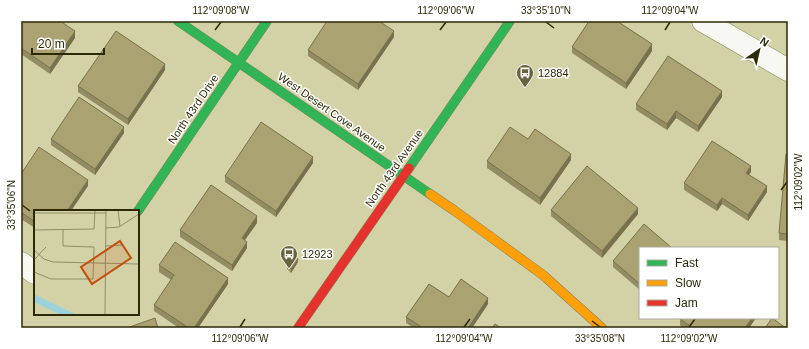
<svg xmlns="http://www.w3.org/2000/svg" width="809" height="349" viewBox="0 0 809 349" font-family="Helvetica,sans-serif">
  <rect width="100%" height="100%" fill="#d3d2a6"/>
  <g fill="none" stroke-linecap="round" stroke-linejoin="round">
    <defs>
      <path id="street" d="M703,21l85,49
        M21,263l14,10"/>
      <path id="fast" d="M178,21l252,173
        M409,168l101,-147
        M138,211l129,-190"/>
      <path id="slow" d="M430,194l25,17 88,64 59,53"/>
      <path id="jam" d="M298,328l111,-160"/>
    </defs>
    <!-- street casing -->
    <use href="#street" stroke="#86845e" stroke-width="23"/>
    <!-- fast casing -->
    <use href="#fast" stroke="#86845e" stroke-width="10"/>
    <!-- slow casing -->
    <use href="#slow" stroke="#86845e" stroke-width="10"/>
    <!-- jam casing -->
    <use href="#jam" stroke="#86845e" stroke-width="10"/>
    <!-- street -->
    <use href="#street" stroke="#f8f8f2" stroke-width="22"/>
    <!-- fast -->
    <use href="#fast" stroke="#30b455" stroke-width="9"/>
    <!-- slow -->
    <use href="#slow" stroke="#ff9f0a" stroke-width="9"/>
    <!-- jam -->
    <use href="#jam" stroke="#e5322d" stroke-width="9"/>
  </g>
  <!-- wall -->
  <path fill="#938b61" d="M21,21l54,17 -25,36 -29,-20z
    M394,37l-36,53 -50,-34v-6z
    M572,47l80,4 -26,38 -54,-36z
    M165,70l-37,55 -50,-33v-6z
    M722,97l-24,35 -22,-14 -9,12 -31,-20v-6z
    M124,133l-29,42 -44,-30v-6z
    M788,154v87l-9,-1v-7z
    M571,160l-31,45 -53,-37v-7z
    M313,163l-37,54 -51,-35v-6z
    M751,172l-2,3 18,17 -19,29 -26,-17 -5,7 -33,-21v-7z
    M21,174l67,12 -53,25v17l-14,-9z
    M551,210l87,4 -36,44 -51,-42z
    M257,223l-12,17 2,8 -15,23 -52,-34v-7z
    M640,248v42l-27,-23v-6z
    M298,262l-7,11 -4,-4v-3z
    M159,265l69,19 -30,44h-19l-25,-17v-6l17,-25 -12,-8z
    M449,297l39,7 -16,24h-58l-8,-5v-6z
    M756,318l-7,10h-66l-3,-3v-6z"/>
  <!-- shaded-wall -->
  <path fill="#78714f" d="M75,31v7l-25,36v-6z
    M394,31v6l-36,53v-6z
    M652,44v7l-26,38v-6z
    M165,64v6l-37,55v-6z
    M722,91v6l-24,35v-6z
    M676,111v7l-9,12v-6z
    M124,127v6l-29,42v-6z
    M571,154v6l-31,45v-7z
    M313,157v6l-37,54v-6z
    M751,166v6l-5,7v-6z
    M88,180v6l-17,25h-4z
    M767,186v6l-19,29v-6z
    M722,198v6l-5,7v-6z
    M638,208v6l-36,44v-7z
    M257,216v7l-15,21v-6z
    M247,242v6l-15,23v-6z
    M298,259v3l-7,11v-4z
    M228,278v6l-30,44h-4z
    M488,298v6l-16,24h-4z
    M752,318h4l-7,10h-4z"/>
  <!-- building -->
  <path fill="#aba271" stroke="#78714f" d="M21,21h39l15,10 -25,37 -29,-20z
    M327,21h52l15,10 -36,53 -50,-34z
    M589,21h28l35,23 -26,39 -54,-36z
    M116,31l49,33 -37,55 -50,-33z
    M668,56l54,35 -24,35 -22,-15 -9,13 -31,-20z
    M79,97l45,30 -29,42 -44,-30z
    M261,122l52,35 -37,54 -51,-35z
    M510,127l18,12 7,-10 36,25 -31,44 -53,-37z
    M712,141l39,25 -5,7 21,13 -19,29 -26,-17 -5,7 -33,-22z
    M39,147l49,33 -21,31h-32v11l-14,-10v-38z
    M786,154h2v80l-9,-1z
    M587,166l51,42 -36,43 -51,-41z
    M211,185l46,31 -15,22 5,4 -15,23 -52,-35z
    M644,224l28,24h-32v36l-27,-23z
    M175,242l53,36 -34,50h-5l-35,-23 20,-30 -15,-10z
    M294,256l4,3 -7,10 -4,-3z
    M461,279l27,19 -20,30h-45l-17,-11 23,-33 20,13z
    M155,318l3,10h-31z
    M680,318h72l-7,10h-52l-13,-9z
    M772,318l14,10h-21z
    M495,324l6,4h-9z"/>
  <!-- ticks -->
  <path fill="none" stroke="#2c2907" stroke-width="1.5" d="M546,22l8,6M215,30l6,-8M440,30l6,-8M665,30l5,-8M781,190l6,-8M22,205l8,6M592,321l8,6M240,327l5,-8M464,327l6,-8M689,327l6,-8"/>
  <!-- icons -->
  <defs>
    <symbol id="bus-pin" viewBox="-11 -11 22 30"><path d="M0 17L-7.5 6A9.5 9.5 0 1 1 7.5 6Z" fill="#66643f" stroke="#fff"/><path d="M-5-6H5V4H4V6H2V4H-2V6H-4V4H-5ZM-3.5-4V0h7V-4ZM-3.5 1.2v1.5H-2V1.2ZM2 1.2v1.5H3.5V1.2Z" fill="#fff"/></symbol>
  </defs>
  <g fill-rule="evenodd">
    <use href="#bus-pin" x="515" y="63" width="20" height="27"/>
    <use href="#bus-pin" x="279" y="244" width="20" height="27"/>
  </g>
  <g text-anchor="middle" dominant-baseline="central" stroke-width="3" stroke-linejoin="round" paint-order="stroke">
    <!-- poi labels -->
    <g font-size="11" fill="#2c2907" stroke="#fff" text-anchor="start">
      <text x="538" y="73">12884</text>
      <text x="302" y="254">12923</text>
    </g>
    <!-- street labels -->
    <g font-size="11" fill="#2c2907" stroke="#fff">
      <text transform="translate(193 109) rotate(-56)">North 43rd Drive</text>
      <text transform="translate(332 112) rotate(35)">West Desert Cove Avenue</text>
      <text transform="translate(394 168) rotate(-55)">North 43rd Avenue</text>
    </g>
  </g>
  <!-- overview -->
  <g transform="translate(34 210)">
    <rect width="105" height="105" fill="#d3d2a6"/>
    <path d="M0,84l12,6 31,15h-16l-27,-13z" fill="#9cd3db"/>
    <path fill="none" stroke="#908e66" stroke-width="1" d="M84,0l2,16M0,3h72M72,18l13,-1 20,-13M0,20l60,-1 1,-19M72,36l16,-1M0,40l10,9 9,3 86,2M0,50l12,-13M0,62l17,7h42l1,-32 -31,-1v-16M71,105l1,-105"/>
    <path fill="#c24f0b" fill-opacity="0.15" stroke="#c24f0b" stroke-width="2" d="M86,31l11,17 -39,26 -11,-17z"/>
    <rect width="105" height="105" fill="none" stroke="#2c2907" stroke-width="2"/>
  </g>
  <!-- border -->
  <rect width="809" height="349" fill="none" stroke="#ffffff" stroke-width="44"/>
  <!-- legend -->
  <rect x="639" y="247" width="140" height="72" fill="#ffffff" stroke="#aba99c"/>
  <rect x="647" y="260" width="20" height="6" fill="#30b455" stroke="#aba99c"/>
  <text x="675" y="267" font-size="12" fill="#2c2907">Fast</text>
  <rect x="647" y="280" width="20" height="6" fill="#ff9f0a" stroke="#aba99c"/>
  <text x="675" y="287" font-size="12" fill="#2c2907">Slow</text>
  <rect x="647" y="300" width="20" height="6" fill="#e5322d" stroke="#aba99c"/>
  <text x="675" y="307" font-size="12" fill="#2c2907">Jam</text>
  <!-- north arrow -->
  <g transform="translate(759 50) rotate(34)" stroke="#ffffff" stroke-width="3" paint-order="stroke">
  <path d="M0-3L7 15L0 10L-7 15Z" fill="#2c2907"/>
  <text y="-6" font-size="11" font-weight="bold" text-anchor="middle" fill="#2c2907">N</text>
  </g>
  <!-- scale -->
  <path d="M32 48v6h72v-6" fill="none" stroke="#2c2907" stroke-width="2"/>
  <text x="38" y="48" font-size="12" fill="#2c2907" stroke="#ffffff" stroke-width="3" paint-order="stroke">20 m</text>
  <rect x="22" y="22" width="765" height="305" fill="none" stroke="#2c2907" stroke-width="1.5"/>
  <g font-size="10" text-anchor="middle" fill="#2c2907">
    <text x="221" y="14">112°09'08"W</text>
    <text x="446" y="14">112°09'06"W</text>
    <text x="546" y="14">33°35'10"N</text>
    <text x="670" y="14">112°09'04"W</text>
    <text transform="translate(798 182) rotate(-90)" y="4">112°09'02"W</text>
    <text transform="translate(11 205) rotate(-90)" y="4">33°35'06"N</text>
    <text x="240" y="342">112°09'06"W</text>
    <text x="464" y="342">112°09'04"W</text>
    <text x="600" y="342">33°35'08"N</text>
    <text x="689" y="342">112°09'02"W</text>
  </g>
</svg>
